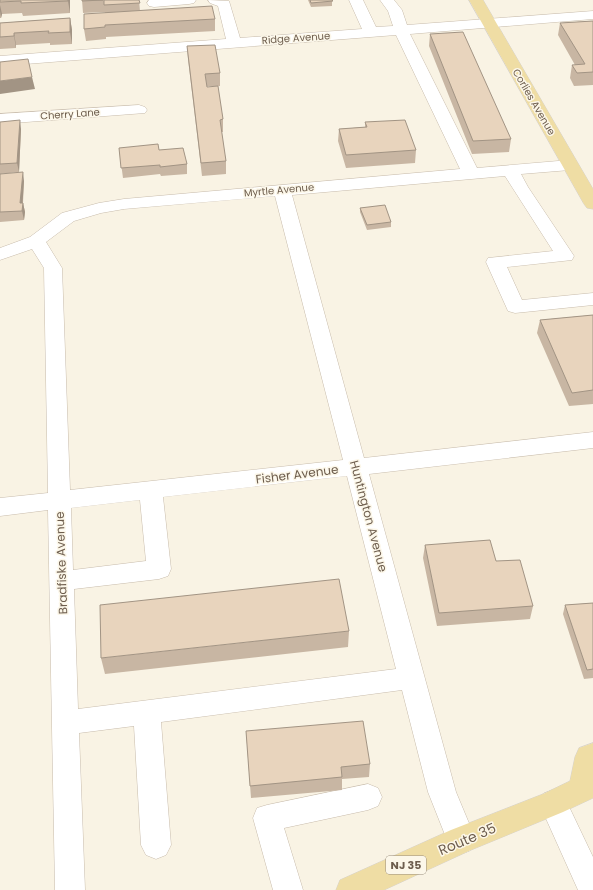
<svg xmlns="http://www.w3.org/2000/svg" width="593" height="890" viewBox="0 0 593 890" font-family="Poppins,sans-serif">
  <rect width="100%" height="100%" fill="#f9f3e4"/>
  <g fill="none" stroke-linecap="round" stroke-linejoin="round">
    <defs>
      <path id="minor" d="M149,0h47l-2,3 -5,1 -35,3 -5,-1 -2,-3z
        M208,0l21,1 11,37 122,-9 -13,-29h14l13,27 17,-1 -5,-15 -8,-11h14l8,10 5,15 186,-14v8l-183,15 67,134 93,-8 6,1 2,4 -2,4 -6,1 -49,4 7,13 46,69 -2,4 -65,7 15,33 71,-7v12l-78,8 -7,-2 -22,-49 2,-4 65,-7 -48,-75 -213,19 72,263 229,-26v16l-224,26 87,318 20,48 -5,10 -10,4 -10,-4 -23,-58 -26,-102 -241,32 10,123 -5,10 -10,4 -10,-4 -5,-10 -7,-119 -55,7 6,157h-30l-7,-380 -48,6v-18l48,-5 -4,-225 -12,-19 -32,11v-12l30,-11 32,-24 37,-10 25,-4 336,-30 -64,-134 -396,31v-10l226,-17 -8,-33 -8,-3zM275,196l68,264 -273,30 -8,-222 -16,-26 28,-21 27,-8 23,-4zM347,476l49,193 -318,40 -4,-120 85,-10 9,-3 3,-7 -8,-72zM140,500l6,61 -73,9 -2,-62z
        M139,105l6,2 2,3 -2,3 -145,11v-10z
        M368,784l10,4 4,9 -4,9 -10,4 -84,18 19,62h-30l-20,-72 4,-10 10,-3z
        M553,790l10,4 30,63v33h-15l-39,-87 4,-9z"/>
      <path id="major" d="M469,0h14l110,189v20l-6,-1 -3,-4z
        M593,743v55l-30,14 -92,38 -87,40h-48l4,-10 111,-50 92,-36 27,-13 5,-24 4,-9z"/>
    </defs>
    <!-- minor casing -->
    <use href="#minor" stroke="#c8bcac" stroke-width="1"/>
    <!-- major casing -->
    <use href="#major" stroke="#d6d2cd" stroke-width="1"/>
    <!-- minor -->
    <use href="#minor" fill="#fff" fill-rule="evenodd"/>
    <!-- major -->
    <use href="#major" fill="#efdda4" fill-rule="evenodd"/>
  </g>
  <!-- wall -->
  <path fill="#c8b6a3" d="M0,0h70v13l-47,3 -1,-3 -20,1 -1,4h-1z
    M82,0h57l1,11 75,8v12l-109,6v2l-20,2 -2,-12 21,-16v-1l-22,1z
    M308,0h24v6l-21,1z
    M70,18l2,12v14l-22,1v-2l-34,2v3l-16,1v-26z
    M593,21v64l-19,1 -4,-8 2,-13h3l-17,-30 2,-12z
    M430,34l81,105 -2,13 -37,2 -43,-108z
    M187,46l33,27v13h-13l16,33v13h-2l5,29v13l-24,2 -14,-117z
    M0,122l21,7 -2,43 -19,2z
    M365,122l51,28 -1,13 -69,5 -8,-27 1,-12 26,-2z
    M119,148l40,2 28,14v10l-26,2 -1,-2 -37,4z
    M0,174l24,7 -1,22 2,9 -1,8 -24,2z
    M360,208l31,14v5l-24,3 -7,-18z
    M593,315v89l-24,2 -32,-73 3,-13z
    M425,545l108,61 -3,13 -93,7 -14,-68z
    M593,603v75l-9,1 -21,-65 2,-9z
    M349,631l-1,16 -243,27 -4,-16z
    M246,731l124,33 -1,13 -27,2v11l-91,8z"/>
  <!-- shaded-wall -->
  <path fill="#a29484" d="M68,0h2v13l-2,-12z
    M0,5l2,9 -1,4 -1,-7z
    M70,18l2,12v14l-2,-12z
    M14,33l2,12v3l-2,-12z
    M32,77l3,12 -35,5v-13z
    M20,120l1,9 -2,43 -2,-9z
    M23,172l1,9 -2,30 -2,-8z
    M23,203l2,9 -1,8 -2,-9z"/>
  <!-- building -->
  <path fill="#e8d4bd" stroke="#a29484" d="M0,0h68v1l-47,2v-2l-21,1z
    M82,0h21l-21,1z
    M104,0h35l1,3 -36,2z
    M310,0h22l1,1 -22,2z
    M212,6l3,13 -110,6v2l-21,2v-15z
    M70,18v14l-22,1 1,-2 -35,2v3l-14,1v-14z
    M593,21v51l-16,1 -5,-8 13,-1 -25,-41z
    M463,32l48,107 -38,2 -43,-107z
    M215,45l5,28 -15,1 2,13 11,-1 5,33 -3,1 6,41 -25,2 -14,-117z
    M28,59l4,18 -32,4v-19z
    M20,120l-3,43 -17,1v-42z
    M405,120l11,30 -70,5 -7,-26 28,-2 -2,-5z
    M158,144l1,6 24,-2 4,16 -27,3v-2l-39,3 -2,-20z
    M23,172l-3,31h3l-1,8 -22,1v-38z
    M385,205l6,17 -24,3 -7,-17z
    M593,315v75l-21,3 -32,-73z
    M490,540l6,21 24,-1 13,46 -94,7 -14,-68z
    M339,579l10,52 -248,27 -1,-53z
    M593,603v66l-6,1 -22,-65z
    M363,721l7,43 -29,3 1,10 -92,9 -4,-55z"/>
  <g text-anchor="middle" dominant-baseline="central" stroke-width="3" stroke-linejoin="round" paint-order="stroke">
    <!-- far-street labels -->
    <g font-size="10" fill="#6d5d4d" stroke="#fcf7e9">
      <text transform="translate(296 38) rotate(-4)">Ridge Avenue</text>
      <text transform="translate(534 102) rotate(60)">Corlies Avenue</text>
      <text transform="translate(70 114) rotate(-4)">Cherry Lane</text>
      <text transform="translate(279 190) rotate(-5)">Myrtle Avenue</text>
    </g>
    <!-- shield labels -->
    <rect fill="#fcf7e9" stroke="#988b7c" stroke-width="1" x="386" y="856" width="40" height="18" rx="3"/>
    <g font-size="11" font-weight="bold" fill="#6d5d4d">
      <text x="406" y="865">NJ 35</text>
    </g>
    <!-- street labels -->
    <g font-size="12" fill="#6d5d4d" stroke="#fcf7e9">
      <text transform="translate(297 474) rotate(-7)">Fisher Avenue</text>
      <text transform="translate(369 516) rotate(75)">Huntington Avenue</text>
      <text transform="translate(61 563) rotate(-92)">Bradfiske Avenue</text>
    </g>
    <!-- near-street labels -->
    <g font-size="14" fill="#6d5d4d" stroke="#fcf7e9">
      <text transform="translate(467 839) rotate(-23)">Route 35</text>
    </g>
  </g>
</svg>
